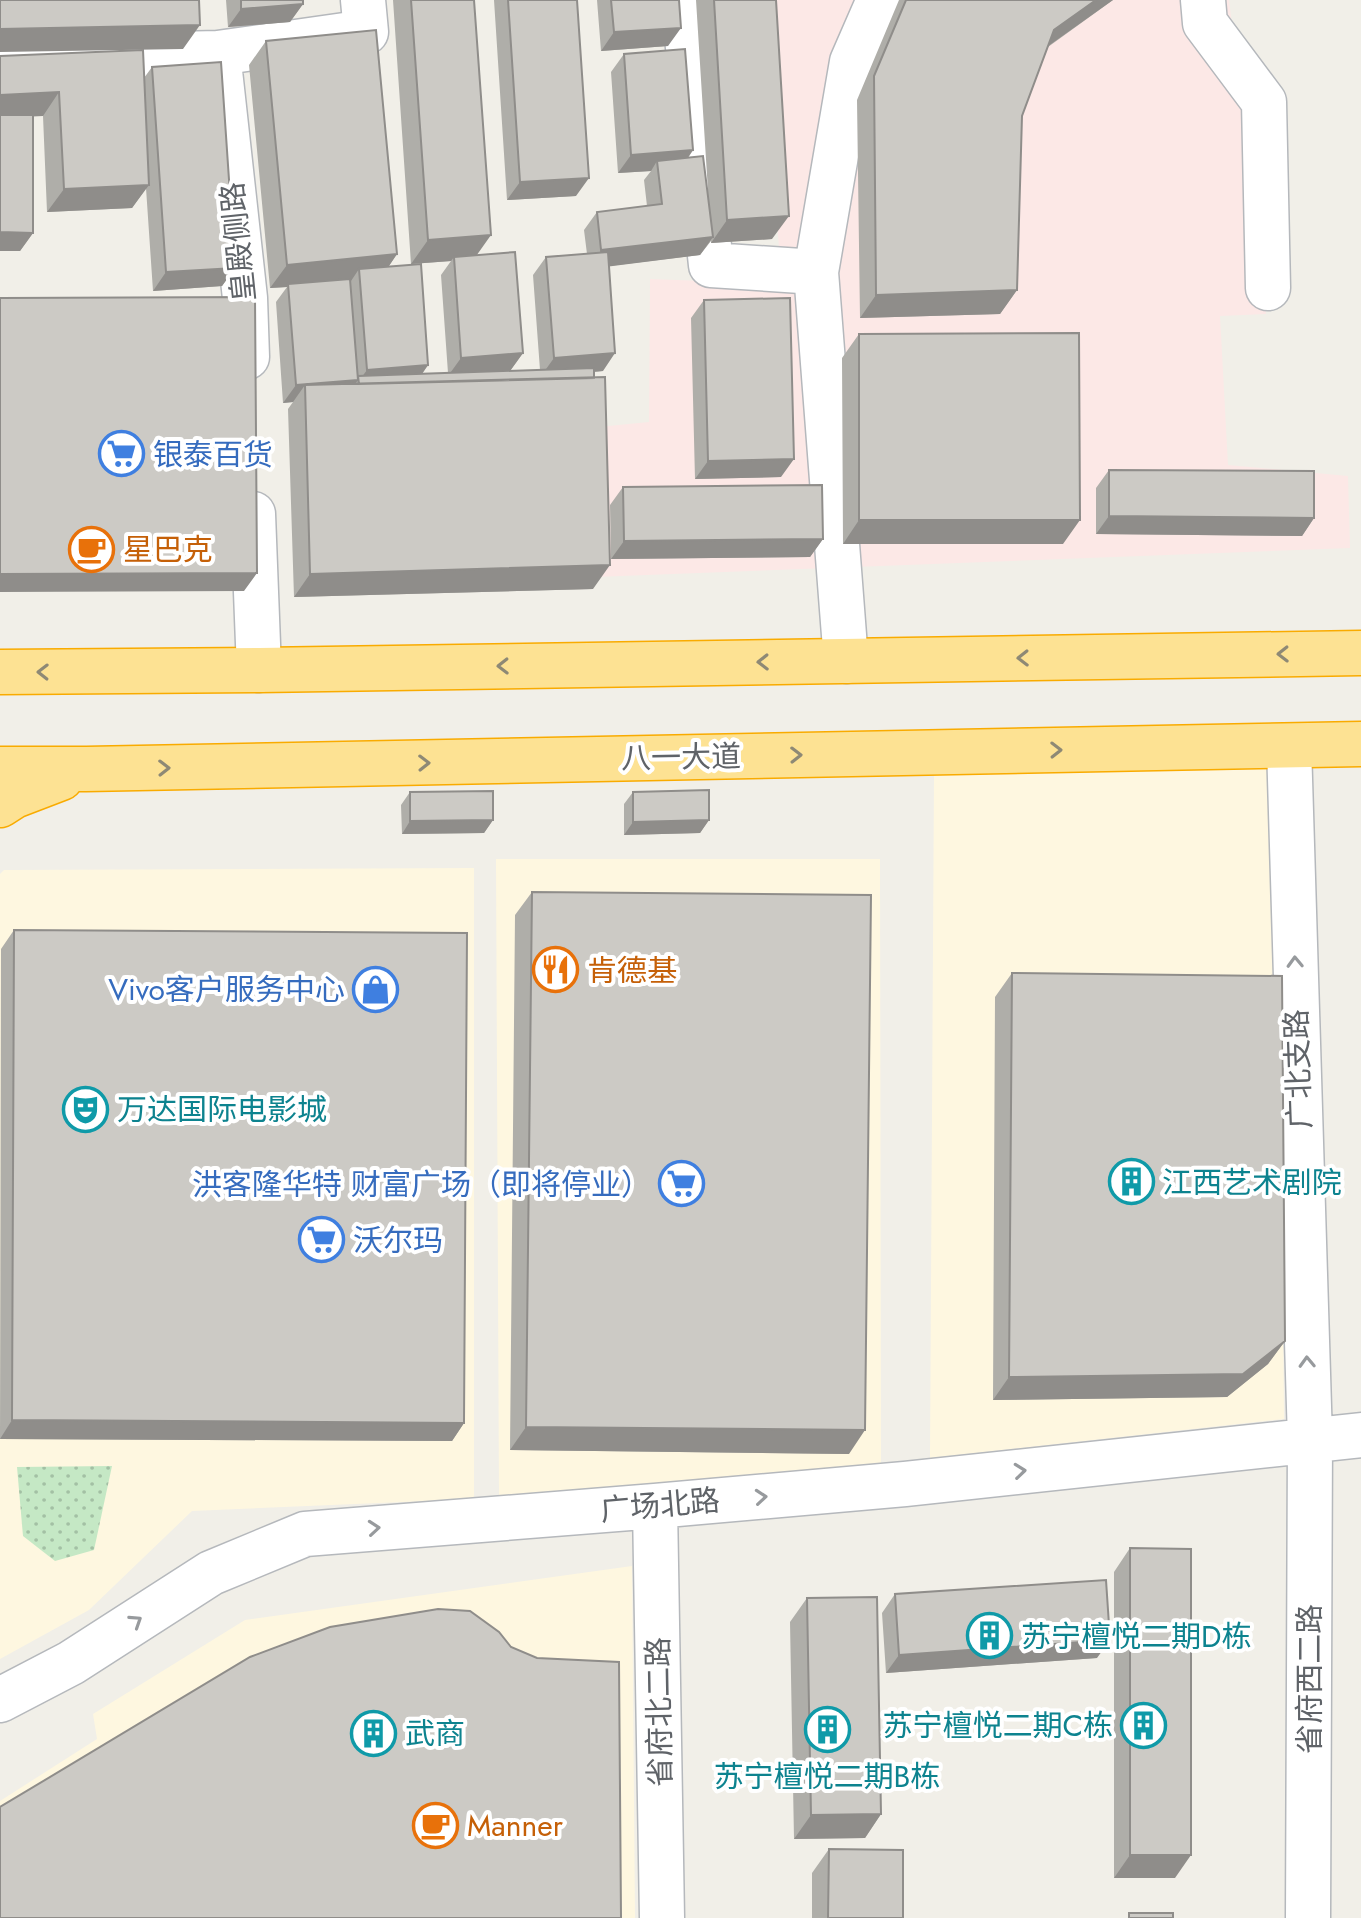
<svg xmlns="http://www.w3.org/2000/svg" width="1361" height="1918" viewBox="0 0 1361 1918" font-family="Jost,'Noto Sans SC',sans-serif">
  <defs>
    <pattern id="grass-dots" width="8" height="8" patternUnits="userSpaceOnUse" patternTransform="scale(2)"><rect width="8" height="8" fill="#c5e8c5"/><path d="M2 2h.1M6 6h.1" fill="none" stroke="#a3c0a4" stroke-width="1.8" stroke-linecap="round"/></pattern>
  </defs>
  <rect width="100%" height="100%" fill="#f1efe8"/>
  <!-- commercial -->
  <path fill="#fef7e0" d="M1278,769l6,650 -354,39 4,-685z
    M496,859h384l1,615 -382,23z
    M474,868v631l-282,12 -103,99 -89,49v-785l4,-4z
    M632,1566l3,352h-635v-117l97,-62 -4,-25 152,-94z"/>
  <!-- medical -->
  <path fill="#fce8e6" d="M759,0h470l37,314 -46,2 8,149 120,11 2,72 -755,29 3,-150 51,-5 1,-143 132,5z"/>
  <!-- grass -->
  <path fill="url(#grass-dots)" d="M112,1466l-18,84 -39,11 -32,-25 -6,-69z"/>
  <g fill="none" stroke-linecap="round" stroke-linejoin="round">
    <defs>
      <path id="minor" d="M683,0l28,265 105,7
        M1203,0l2,23 59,79 4,186
        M218,53l27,245 2,59
        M0,58l218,-5 148,-21 -3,-32
        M253,514l6,156
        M846,661l-30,-389 36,-210 27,-62
        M1289,746l21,694 -2,478
        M655,1506l7,412
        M0,1700l71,-37 140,-90 94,-39 350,-28 250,-22 456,-49"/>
      <path id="highway" d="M0,672l259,-2 1102,-17
        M0,769h86l1275,-25
        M0,805l14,-9 47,-18"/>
    </defs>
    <!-- minor casing -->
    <use href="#minor" stroke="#b5b8bc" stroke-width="47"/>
    <!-- highway casing -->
    <use href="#highway" stroke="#f9ab00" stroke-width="47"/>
    <!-- minor -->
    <use href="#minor" stroke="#fff" stroke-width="44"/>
    <!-- highway -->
    <use href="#highway" stroke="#fde293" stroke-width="44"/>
  </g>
  <!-- wall -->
  <path fill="#afaea9" d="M226,0h77v4l-13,18 -62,5z
    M393,0h81l3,255 46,98 -13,18 30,-1 -7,-95 13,-18 41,-3 -3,-24 13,-18 50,-6 -3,-26 7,-9 -33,2 -7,-101 13,-18 69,96 -5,8 20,33 -12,-191h80l-4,239 -61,4v-2l-11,14 -91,11 -6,105 -9,1 -1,217 -299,8 -6,-188 5,-7 -10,1 -7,-101 11,-15 -17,1 -21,-223 17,-24 131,213 -9,13 40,98 -6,9 26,-1 -7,-98 10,-14 -40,3z
    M494,0h83l-1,196 -69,4z
    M597,0h82l-11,46 -67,5z
    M899,0h214l-65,47 -26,69 -5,174 -17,24 -140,4 -3,-218z
    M0,56l144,22 8,-11 83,201 -13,18 -69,5 -7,-103 -14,20 -85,4 -4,-96h-10v117l-13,18h-20z
    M704,300l77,177 -86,2 -4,-161z
    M859,334l204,210h-220l-1,-186z
    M1109,470l205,48 -12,18 -206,-2v-46z
    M623,487l200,52 -13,18 -199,2 -1,-54z
    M410,792l83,28 -9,13 -82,1 -1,-29z
    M633,792l76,28 -9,13 -76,2v-31z
    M532,892l317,562 -339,-4 5,-535z
    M14,930l450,493 -12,18 -452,-2 1,-490z
    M1012,973l273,368 -17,23 -41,33 -234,3 2,-403z
    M1130,1548l45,330h-61v-306z
    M895,1594l202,64 -211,15 -4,-60z
    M807,1598l74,216 -16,24 -71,1 -4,-217z
    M829,1849l74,69h-91v-45z"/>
  <!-- shaded-wall -->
  <path fill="#8f8d8a" d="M1096,0h17l-76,54 17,-24z
    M303,4l-13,18 -62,5 13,-18z
    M200,25l-17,24 -183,3v-23z
    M681,28l-13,18 -67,5 13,-19z
    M59,92l-16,24 -43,2v-23z
    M693,150l-13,19 -23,-8 -6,10 -33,2 13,-18z
    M589,178l-13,18 -69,4 13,-18z
    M149,185l-17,23 -85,4 17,-23z
    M789,216l-17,23 -61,4 16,-23z
    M0,232l33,1 -13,18h-20z
    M491,235l-17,24 -20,-2 -3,4 -40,3 17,-24z
    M713,237l-13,18 -111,14 12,-19z
    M397,254l-16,24 -22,-9 -8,12 -63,3 -1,3 -17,1 17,-23z
    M235,268l-13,18 -69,5 13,-19z
    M1017,290l-17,24 -140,4 16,-23z
    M523,353l-13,18 -62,5 13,-18z
    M615,353l-12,18 -62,5 13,-18z
    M428,365l-13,19 -57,-2 9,-12z
    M358,380l-13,18 -40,-13 -12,17 -10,1 13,-18z
    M794,459l-13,18 -86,2 13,-18z
    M1109,516l205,2 -12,18 -206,-2z
    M859,520h221l-17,24h-220z
    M823,539l-13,18 -199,2 13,-18z
    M610,565l-17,24 -299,8 16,-23z
    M257,573l-13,18 -244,1v-18z
    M493,820l-9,13 -82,1 8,-13z
    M709,820l-9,13 -76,2 9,-13z
    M1285,1341l-17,23 -41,33 -234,3 16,-23z
    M12,1420l452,3 -12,18 -452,-2z
    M526,1427l339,3 -16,24 -339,-4z
    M1110,1640l-13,18 -211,15 13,-18z
    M881,1814l-16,24 -71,1 17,-24z
    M1130,1855h61l-16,23h-61z"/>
  <!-- building -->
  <path fill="#cccac5" stroke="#8f8d8a" stroke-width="2" d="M0,0h199l1,25 -200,4z
    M241,0h62v4l-62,5z
    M411,0h63l17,235 -63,5z
    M508,0h69l12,178 -69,4z
    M611,0h68l2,28 -67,4z
    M714,0h62l13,216 -62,4z
    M906,0h190l-42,30 -32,86 -5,174 -141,5 -2,-219z
    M376,30l21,224 -110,11 -21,-224z
    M685,49l8,101 -62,5 -7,-101z
    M143,50l6,135 -85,4 -5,-97 -59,3v-39z
    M221,62l14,206 -69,4 -14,-205z
    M0,115h33v118l-33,-1z
    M703,156l10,81 -112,13 -4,-38 65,-8 -5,-43z
    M515,252l8,101 -62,5 -7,-101z
    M608,252l7,101 -61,5 -8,-101z
    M421,264l7,101 -61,5 -8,-101z
    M350,279l8,101 -62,5 -8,-101z
    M255,297l2,276 -257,1v-276z
    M790,298l4,161 -86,2 -4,-161z
    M1079,333l1,187h-221v-186z
    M594,368v10l-235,6 -1,-8z
    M605,377l5,188 -300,9 -5,-189z
    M1109,470l205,1v47l-205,-2z
    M822,485l1,54 -199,2 -1,-54z
    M709,790v30l-76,2v-30z
    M493,791v29l-83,1v-29z
    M532,892l339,3 -6,535 -339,-3z
    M14,930l453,3 -3,490 -452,-3z
    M1012,973l270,3 3,365 -42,33 -234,3z
    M1130,1548l61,1v306h-61z
    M1106,1580l4,60 -211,15 -4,-61z
    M877,1597l4,217 -70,1 -4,-217z
    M438,1609l32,2 29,21 12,15 26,11 82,4 2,256h-621v-111l250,-150 80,-30z
    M829,1849l74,1v68h-75z
    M1129,1913h44v5h-44z"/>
  <!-- one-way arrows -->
  <defs><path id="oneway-chevron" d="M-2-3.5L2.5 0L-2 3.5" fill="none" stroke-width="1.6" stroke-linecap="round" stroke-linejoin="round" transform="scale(2)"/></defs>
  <g stroke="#8e8975">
    <use href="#oneway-chevron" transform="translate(1283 654) rotate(179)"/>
    <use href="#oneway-chevron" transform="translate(1023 658) rotate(179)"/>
    <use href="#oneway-chevron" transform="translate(763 662) rotate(179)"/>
    <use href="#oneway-chevron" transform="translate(503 666) rotate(179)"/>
    <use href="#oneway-chevron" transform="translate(43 672) rotate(-179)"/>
    <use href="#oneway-chevron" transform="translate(1056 750) rotate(-1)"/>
    <use href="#oneway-chevron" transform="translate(796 755) rotate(-1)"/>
    <use href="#oneway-chevron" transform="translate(424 763) rotate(-1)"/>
    <use href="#oneway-chevron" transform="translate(164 768) rotate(-1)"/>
  </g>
  <g stroke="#979a9d">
    <use href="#oneway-chevron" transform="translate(1295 962) rotate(-92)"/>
    <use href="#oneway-chevron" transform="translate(1307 1362) rotate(-92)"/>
    <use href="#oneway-chevron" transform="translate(1020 1471) rotate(-6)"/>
    <use href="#oneway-chevron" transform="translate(761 1497) rotate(-5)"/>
    <use href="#oneway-chevron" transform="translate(374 1528) rotate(-5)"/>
    <use href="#oneway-chevron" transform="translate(136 1621) rotate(-33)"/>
  </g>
  <!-- icons -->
  <defs>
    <symbol id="supermarket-ring" viewBox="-11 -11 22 22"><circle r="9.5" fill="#fff" stroke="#3f7fe0" stroke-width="1.5"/><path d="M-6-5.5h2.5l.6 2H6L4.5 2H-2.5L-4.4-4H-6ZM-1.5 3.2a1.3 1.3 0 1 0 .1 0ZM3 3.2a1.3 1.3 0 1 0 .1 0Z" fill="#3f7fe0"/></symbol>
    <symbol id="cafe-ring" viewBox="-11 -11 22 22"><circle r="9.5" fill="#fff" stroke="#e8710a" stroke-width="1.5"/><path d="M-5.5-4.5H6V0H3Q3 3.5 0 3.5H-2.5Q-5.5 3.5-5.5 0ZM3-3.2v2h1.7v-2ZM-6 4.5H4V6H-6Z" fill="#e8710a"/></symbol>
    <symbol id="restaurant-ring" viewBox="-11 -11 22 22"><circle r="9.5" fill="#fff" stroke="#e8710a" stroke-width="1.5"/><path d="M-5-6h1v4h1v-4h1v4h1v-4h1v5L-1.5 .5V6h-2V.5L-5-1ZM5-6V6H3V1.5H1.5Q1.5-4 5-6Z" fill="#e8710a"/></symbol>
    <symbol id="shop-ring" viewBox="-11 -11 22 22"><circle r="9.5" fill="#fff" stroke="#3f7fe0" stroke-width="1.5"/><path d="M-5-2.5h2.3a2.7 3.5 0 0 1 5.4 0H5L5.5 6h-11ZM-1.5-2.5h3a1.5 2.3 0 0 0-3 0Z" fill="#3f7fe0"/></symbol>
    <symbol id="theatre-ring" viewBox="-11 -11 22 22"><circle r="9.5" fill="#fff" stroke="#0f9aa8" stroke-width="1.5"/><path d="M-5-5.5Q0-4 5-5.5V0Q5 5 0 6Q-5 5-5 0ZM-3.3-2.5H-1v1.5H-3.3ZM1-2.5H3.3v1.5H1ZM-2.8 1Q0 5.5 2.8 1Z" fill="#0f9aa8"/></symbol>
    <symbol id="building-ring" viewBox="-11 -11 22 22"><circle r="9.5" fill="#fff" stroke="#0f9aa8" stroke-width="1.5"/><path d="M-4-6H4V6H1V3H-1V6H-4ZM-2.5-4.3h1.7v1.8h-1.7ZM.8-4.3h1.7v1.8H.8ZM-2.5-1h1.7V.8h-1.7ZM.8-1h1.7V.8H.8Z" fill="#0f9aa8"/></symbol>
  </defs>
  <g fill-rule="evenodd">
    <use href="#supermarket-ring" x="96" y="428" width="51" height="51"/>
    <use href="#cafe-ring" x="66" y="524" width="51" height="51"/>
    <use href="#restaurant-ring" x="530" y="944" width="51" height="51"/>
    <use href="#shop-ring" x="350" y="964" width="51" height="51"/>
    <use href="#theatre-ring" x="60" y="1084" width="51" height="51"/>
    <use href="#building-ring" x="1106" y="1156" width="51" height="51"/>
    <use href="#supermarket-ring" x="656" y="1158" width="51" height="51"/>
    <use href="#supermarket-ring" x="296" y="1214" width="51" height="51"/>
    <use href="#building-ring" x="964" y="1610" width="51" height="51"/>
    <use href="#building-ring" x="1118" y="1700" width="51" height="51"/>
    <use href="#building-ring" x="802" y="1704" width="51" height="51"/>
    <use href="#building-ring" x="348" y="1708" width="51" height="51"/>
    <use href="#cafe-ring" x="410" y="1800" width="51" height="51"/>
  </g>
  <g text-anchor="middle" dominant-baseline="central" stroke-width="8" stroke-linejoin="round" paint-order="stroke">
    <!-- street labels -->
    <g font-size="30" fill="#5f6368" stroke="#fff">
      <text transform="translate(238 242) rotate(-96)">皇殿侧路</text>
      <text transform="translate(681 757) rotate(-1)">八一大道</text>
      <text transform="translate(1298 1069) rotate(-92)">广北支路</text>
      <text transform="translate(660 1505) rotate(-5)">广场北路</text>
      <text transform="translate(1309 1679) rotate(-90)">省府西二路</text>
      <text transform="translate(659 1712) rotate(-91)">省府北二路</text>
    </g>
    <!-- shop labels -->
    <g font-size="30" fill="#366cbe" stroke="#fff" text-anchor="start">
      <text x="153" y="454">银泰百货</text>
      <text x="345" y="989" text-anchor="end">Vivo客户服务中心</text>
      <text x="651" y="1184" text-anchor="end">洪客隆华特 财富广场（即将停业）</text>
      <text x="353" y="1240">沃尔玛</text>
    </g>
    <!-- food labels -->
    <g font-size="30" fill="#c56008" stroke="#fff" text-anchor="start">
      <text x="123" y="549">星巴克</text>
      <text x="587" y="970">肯德基</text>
      <text x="467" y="1825">Manner</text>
    </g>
    <!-- culture labels -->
    <g font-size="30" fill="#0d838f" stroke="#fff" text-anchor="start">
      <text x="117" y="1109">万达国际电影城</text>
      <text x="1162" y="1182">江西艺术剧院</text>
      <text x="1021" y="1636">苏宁檀悦二期D栋</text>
      <text x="1113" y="1725" text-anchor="end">苏宁檀悦二期C栋</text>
      <text x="405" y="1733">武商</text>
      <text x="827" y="1776" text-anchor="middle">苏宁檀悦二期B栋</text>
    </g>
  </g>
</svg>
